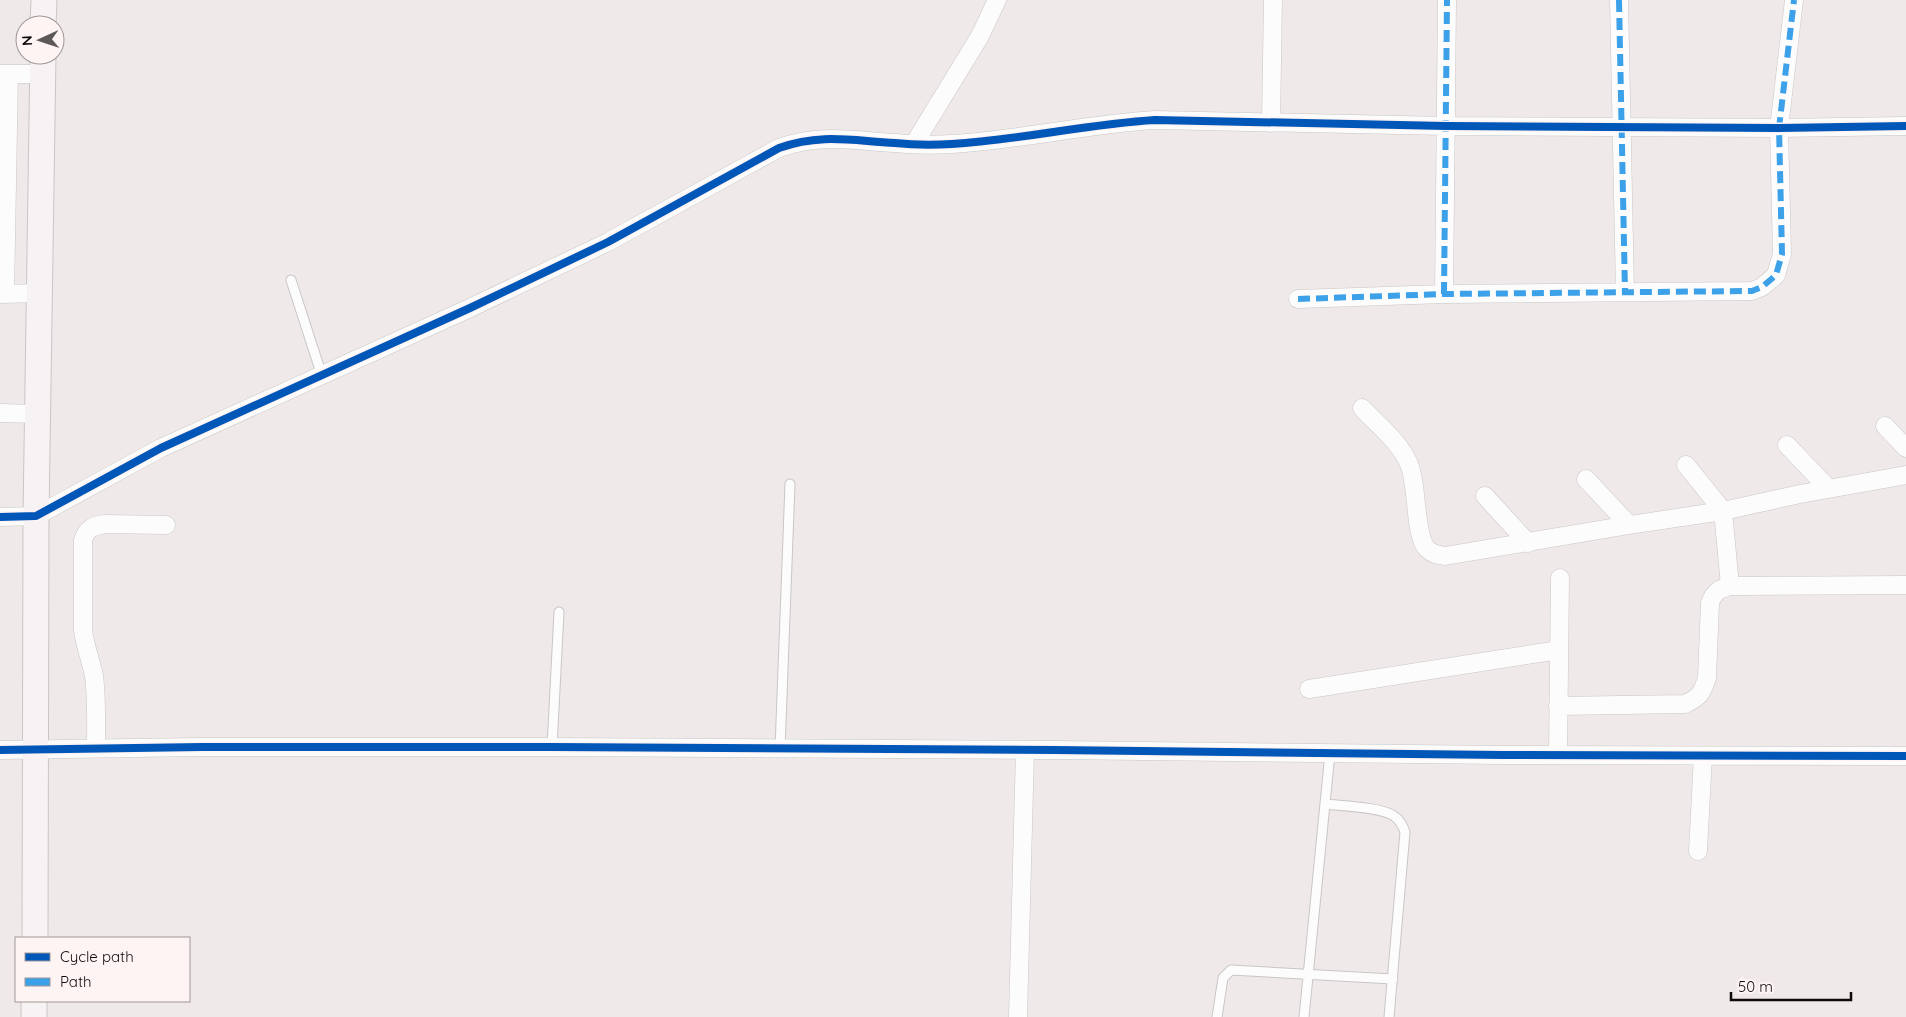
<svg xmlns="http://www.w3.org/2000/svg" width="1906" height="1017" viewBox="0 0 1906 1017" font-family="Quicksand,sans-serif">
  <rect width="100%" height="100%" fill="#efe9e9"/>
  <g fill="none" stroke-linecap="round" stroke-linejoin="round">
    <defs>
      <path id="lane" d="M291,280l31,96
        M552,747l7,-135
        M780,749l10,-265
        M1325,804c17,2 56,3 69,12 6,4 9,10 11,16l-16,185
        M1217,1017l6,-39 8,-8 162,9
        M1304,1017l26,-264"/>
      <path id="street" d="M1619,0l6,292
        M0,74h42
        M1271,123l2,-123
        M914,144l66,-108 17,-36
        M0,294l40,-1
        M5,294l4,-220
        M1444,294l3,-294
        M1298,299l146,-5 308,-3 10,-4 14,-12 6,-21 -3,-126 15,-128
        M1362,408c16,17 38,34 47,56 9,20 5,71 18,85 5,5 12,6 18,7l184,-31 94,-14 77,-17 106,-19
        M0,413l37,1
        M1885,426l21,22
        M1787,445l41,43
        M1686,465l37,46 7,75
        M1586,479l43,46
        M1485,496l43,47
        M0,517l36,-1 125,-68 309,-140 138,-66 171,-94c43,-15 73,-7 116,-5 19,2 38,2 57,1 68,-4 135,-20 203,-24l291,6 333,2 127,-2
        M1309,689l250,-39
        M1558,706l127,-2c15,-7 17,-11 22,-26l3,-75c4,-11 9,-14 20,-17l176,-1
        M96,748c0,-24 1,-48 -2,-72 -3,-15 -9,-30 -11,-46v-90c4,-12 10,-14 22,-16l61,1
        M0,750l202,-3h350l503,3 449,5 402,1
        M1558,755l2,-177
        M1698,851l5,-95
        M1018,1017l7,-267"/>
      <path id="secondary" d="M43,25l1,-25
        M35,938l1,-422 7,-461
        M34,1017v-16"/>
    </defs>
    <!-- lane casing -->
    <use href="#lane" stroke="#cac6c6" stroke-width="11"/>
    <!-- street casing -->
    <use href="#street" stroke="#cac6c6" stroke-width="19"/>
    <!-- secondary casing -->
    <use href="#secondary" stroke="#cac6c6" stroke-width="27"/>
    <!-- lane -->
    <use href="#lane" stroke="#fdfcfc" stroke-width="9"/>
    <!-- street -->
    <use href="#street" stroke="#fdfcfc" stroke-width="18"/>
    <!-- secondary -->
    <use href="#secondary" stroke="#f7f2f4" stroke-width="25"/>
    <!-- quiet -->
    <path stroke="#3da1e9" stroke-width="6" stroke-dasharray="12 6" stroke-linecap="butt" d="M1619,0l6,292
      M1444,294l3,-294
      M1298,299l146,-5 308,-3 10,-4 14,-12 6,-21 -3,-126 15,-128"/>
    <defs>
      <path id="cycleway" d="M0,517l36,-1 125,-68 309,-140 138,-66 171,-94c43,-15 73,-7 116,-5 19,2 38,2 57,1 68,-4 135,-20 203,-24l291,6 333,2 127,-2
        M0,750l202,-3h350l503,3 449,5 402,1"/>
    </defs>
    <!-- cycleway casing -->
    <use href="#cycleway" stroke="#fff4f4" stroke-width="11"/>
    <!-- cycleway -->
    <use href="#cycleway" stroke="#0057b8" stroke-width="8"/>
  </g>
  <!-- legend -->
  <rect x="15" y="937" width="175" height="65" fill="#fff4f4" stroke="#9f9797"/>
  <rect x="25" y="953" width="25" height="8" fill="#0057b8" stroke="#9f9797"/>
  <text x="60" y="962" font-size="15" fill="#0f0b0c">Cycle path</text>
  <rect x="25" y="978" width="25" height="8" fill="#3da1e9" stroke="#9f9797"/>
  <text x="60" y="987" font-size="15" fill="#0f0b0c">Path</text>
  <!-- north arrow -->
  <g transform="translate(40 40) rotate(267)"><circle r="24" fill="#fff4f4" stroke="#9f9797"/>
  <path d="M0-4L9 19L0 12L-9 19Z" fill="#5d5959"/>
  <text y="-8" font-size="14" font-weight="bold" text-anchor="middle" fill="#0f0b0c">N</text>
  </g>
  <!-- scale -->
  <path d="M1731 992v8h120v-8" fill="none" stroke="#0f0b0c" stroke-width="2.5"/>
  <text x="1738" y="992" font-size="15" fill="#0f0b0c" stroke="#fff4f4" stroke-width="4" paint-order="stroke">50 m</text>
</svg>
